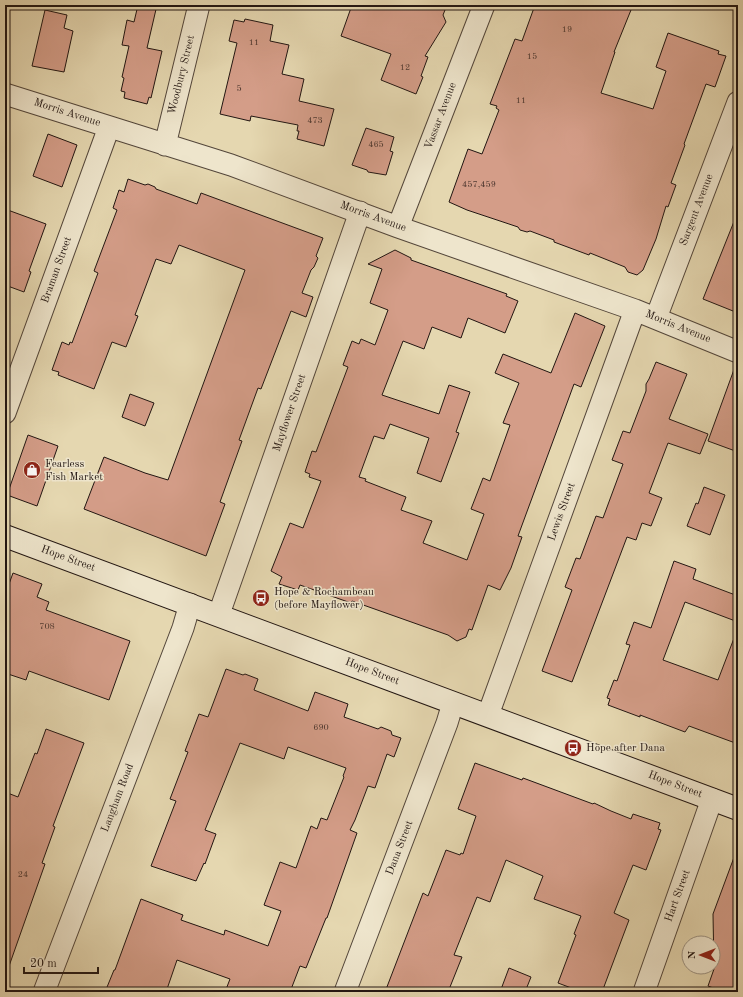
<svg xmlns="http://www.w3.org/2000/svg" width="743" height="997" viewBox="0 0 743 997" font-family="'Old Standard TT',serif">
  <rect width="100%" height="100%" fill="#e5d7b0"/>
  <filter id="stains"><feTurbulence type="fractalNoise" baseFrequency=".005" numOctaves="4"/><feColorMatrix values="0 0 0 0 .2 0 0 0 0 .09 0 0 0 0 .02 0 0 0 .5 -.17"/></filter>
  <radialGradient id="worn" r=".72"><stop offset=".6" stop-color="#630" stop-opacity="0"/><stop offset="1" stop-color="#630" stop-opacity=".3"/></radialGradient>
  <!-- building -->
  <path fill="#d49d88" stroke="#221612" d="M138,5h19l-10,43 15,3 -11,47 -2,-1 -2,7 -23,-6 1,-6 -4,-1 3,-13 -2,-1 7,-31 -7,-1 5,-25 7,2z
    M352,5h95l-4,10 3,7 -21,34 3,1 -7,19 2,1 -7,17 -35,-14 10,-26 -50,-18z
    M535,5h98l-19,47h1l-14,41 52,16 13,-38 -10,-4 12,-34 51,18 -1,3 8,2 -11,31 -9,-3 -22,60 1,1 -14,38 5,2 -8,22 -2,-1 -10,33 -13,31 -6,5 -9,-3 -3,-5 -35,-14 -1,2 -35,-13v-2l-24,-9 -3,1 -7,-2 -2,-3 -51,-17 -18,-8 19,-53 14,5 17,-44 -3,-2 1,-2 -7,-2 25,-65 7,2z
    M45,10l22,5 -3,13 9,3 -9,41 -32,-6z
    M245,19l28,6 -3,16 19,4 -7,29 22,5 -5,22 35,8 -10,37 -27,-7 2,-8h-2l1,-6 -47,-9 -1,5 -30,-7 17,-71 -8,-2 5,-21 10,2z
    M366,128l28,9 -4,14 3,1 -7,23 -18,-3 -1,-2 -15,-5z
    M48,134l29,11 -15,42 -29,-11z
    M128,179l17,6 3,-1 7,3 1,2 41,15 4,-11 122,45 -7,18 2,2 -4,9 -3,3 -9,23 11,4 -7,20 -15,-6 -30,78 -3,-1 -19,52 3,1 -22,61 5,2 -19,52 -122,-47 20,-52 41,16 23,7 77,-210 -66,-25 -8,19 -15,-5 -21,56 3,1 -12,31 -14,-5 -18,47 -36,-14 1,-3 -7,-2 10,-28 7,3 1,-3 2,1 26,-70 -4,-2 23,-61 -4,-2 6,-18 5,2z
    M5,209l41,15 -17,47 2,1 -7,20 -19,-7z
    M737,214h1v99l-35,-14z
    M395,250l16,8v2l96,34 -1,2 12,5 -13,32 -37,-15 -7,20 -29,-11 -8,22 -21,-8 -21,54 57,19 10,-29 21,7 -14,40 3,1 -18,49 -24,-9 12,-35 -39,-14 -6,15 -10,-3 -15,41 7,2 -1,2 41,16 -5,13 31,11 -9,22 44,17 17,-46 -13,-5 12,-31 7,3 20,-56 -7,-2 16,-40 -24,-10 8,-19 48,19 24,-60 30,13 -24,61 -7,-3 -56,152 4,1 -11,31 -11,22 -12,-5 -16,45 -3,-1 -3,8 -9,4 -9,-6 -96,-34 -1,2 -51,-18 -2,5 -19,-6 3,-7 -11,-6 19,-48 13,5 18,-47 -12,-4 1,-3 -5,-2 7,-21 4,1 32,-85 -5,-2 9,-24 7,3 2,-5 14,6 13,-35 -18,-7 12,-34 -14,-5z
    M656,362l31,12 -18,45 39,15 -8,20 -32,-11 -19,50 13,5 -11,28 -9,-3 -6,17 -9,-3 -55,145 -30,-11 30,-81 -7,-3 11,-29 4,1 16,-43 7,2 20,-54 -11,-4 11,-29 7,2 16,-42v-7l3,-5z
    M736,364l2,1v87l-30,-11z
    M130,394l24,9 -9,23 -23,-9z
    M28,435l30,11 -21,60 -30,-11z
    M704,487l21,8 -15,40 -23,-9 9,-23 2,1z
    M674,561l22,8 -3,10 45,17v26l-53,-20 -22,58 55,20 18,-47 2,1v110l-49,-18 -4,6 -45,-17v2l-32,-12 2,-6 -3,-1 7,-18 3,1 13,-36 -4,-1 8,-22 17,6z
    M13,573l29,11 -5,13 12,5 -3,8 84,31 -21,59 -80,-29 -3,9 -21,-7v-78z
    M226,669l17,6 2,-1 13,5 -4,11 54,21 7,-19 33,12 -4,13 34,12 3,-2 10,4 1,4 9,3 -7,19 -7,-3 -12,34 -7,-2 -13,34 -5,10 7,3 -30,85h-1l-20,50 -6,-2 -10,26h-65l5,-13 -53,-19 -11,32h-61l9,-22h1l26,-71 42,16 -2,5 43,15 1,-5 43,16 13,-35 -17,-6 16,-43 16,6 15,-42 6,3 4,-11 6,2 17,-43 -1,-1 3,-8 -58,-21 -4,12 -44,-16 -35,87 11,4 -11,30 -1,-1 -8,18 -45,-15 25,-65 -6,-2 18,-47 -3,-1 14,-37 9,3z
    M46,729l38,14 -31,83 2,1 -13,36 3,1 -37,105h-3v-177l13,5 17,-44 2,1z
    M475,763l47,17 1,-2 70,26 1,-1 17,8 20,8 2,-5 27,9 -2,6 3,1 -15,40 -13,-5 -19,48 15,7 -27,72h-20l-24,-9 18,-48 -2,-1 7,-18 -47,-17 9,-23 -37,-16 -16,42 -13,-5 -23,58 8,2 -14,35h-63l38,-99 5,3 18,-46 14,5 1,-2 2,1 13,-38 -18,-7z
    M736,852l2,1v139h-14l-16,-6 6,-17 -1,-55z
    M509,968l22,9 -6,15h-25z"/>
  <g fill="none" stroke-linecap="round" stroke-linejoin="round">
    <defs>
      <path id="minor" d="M5,94l226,71 167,62 237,83 103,42
        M165,145l34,-140
        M398,227l86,-222
        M656,318l82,-216
        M5,413l104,-286
        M219,614l141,-402
        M488,715l147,-405
        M44,992l139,-364 7,-24
        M345,992l102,-269 6,-20
        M644,992l68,-193"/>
      <path id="secondary" d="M5,536l733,273"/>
    </defs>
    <!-- minor casing -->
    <use href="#minor" stroke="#53463a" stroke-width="23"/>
    <!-- secondary casing -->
    <use href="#secondary" stroke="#221612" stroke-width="24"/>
    <!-- minor -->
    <use href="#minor" stroke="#eee5cc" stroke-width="21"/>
    <!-- secondary -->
    <use href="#secondary" stroke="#eee5cc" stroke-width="22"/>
  </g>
  <!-- icons -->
  <defs>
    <symbol id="shop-disc" viewBox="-11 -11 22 22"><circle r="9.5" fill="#8f2418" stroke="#eee5cc"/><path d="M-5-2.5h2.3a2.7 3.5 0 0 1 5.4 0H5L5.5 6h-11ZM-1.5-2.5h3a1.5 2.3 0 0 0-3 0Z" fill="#fff"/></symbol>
    <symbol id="bus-disc" viewBox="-11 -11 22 22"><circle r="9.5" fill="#8f2418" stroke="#eee5cc"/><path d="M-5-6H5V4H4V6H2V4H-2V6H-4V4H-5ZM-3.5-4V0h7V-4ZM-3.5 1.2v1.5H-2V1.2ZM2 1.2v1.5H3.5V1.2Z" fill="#fff"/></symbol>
  </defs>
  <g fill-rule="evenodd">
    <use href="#shop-disc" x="22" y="460" width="20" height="20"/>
    <use href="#bus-disc" x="251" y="588" width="20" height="20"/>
    <use href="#bus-disc" x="563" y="738" width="20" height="20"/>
  </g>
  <g text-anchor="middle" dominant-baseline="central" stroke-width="3" stroke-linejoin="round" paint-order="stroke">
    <!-- number labels -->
    <g font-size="9" fill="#4e3830">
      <text x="567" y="29">19</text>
      <text x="254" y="42">11</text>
      <text x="532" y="56">15</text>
      <text x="405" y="67">12</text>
      <text x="239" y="88">5</text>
      <text x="521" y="100">11</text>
      <text x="315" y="120">473</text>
      <text x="376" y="144">465</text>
      <text x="479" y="184">457,459</text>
      <text x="47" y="626">708</text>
      <text x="321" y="727">690</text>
      <text x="23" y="874">24</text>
    </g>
    <!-- street labels -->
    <g font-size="11" fill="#221612" stroke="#eee5cc">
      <text transform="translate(182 75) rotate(-76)">Woodbury Street</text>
      <text transform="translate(67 113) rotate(18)">Morris Avenue</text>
      <text transform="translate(441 116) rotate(-69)">Vassar Avenue</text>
      <text transform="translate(697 210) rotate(-69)">Sargent Avenue</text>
      <text transform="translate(373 217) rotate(20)">Morris Avenue</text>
      <text transform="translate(57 270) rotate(-70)">Braman Street</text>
      <text transform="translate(678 327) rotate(22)">Morris Avenue</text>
      <text transform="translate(290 413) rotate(-71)">Mayflower Street</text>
      <text transform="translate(562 512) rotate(-70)">Lewis Street</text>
      <text transform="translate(68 559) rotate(20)">Hope Street</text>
      <text transform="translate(372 672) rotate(21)">Hope Street</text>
      <text transform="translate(675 785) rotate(21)">Hope Street</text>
      <text transform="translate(118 798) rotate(-69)">Langham Road</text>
      <text transform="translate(400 848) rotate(-69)">Dana Street</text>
      <text transform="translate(678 896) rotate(-70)">Hart Street</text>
    </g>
    <!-- poi labels -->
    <g font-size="11" fill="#221612" stroke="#eee5cc" text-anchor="start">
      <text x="45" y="464">Fearless<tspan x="45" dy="13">Fish Market</tspan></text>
      <text x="274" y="592">Hope &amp; Rochambeau<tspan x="274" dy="13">(before Mayflower)</tspan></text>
      <text x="586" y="748">Hope after Dana</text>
    </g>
  </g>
  <!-- margin -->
  <rect width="743" height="997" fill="none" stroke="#e5d7b0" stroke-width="20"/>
  <rect x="6" y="6" width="731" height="985" fill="none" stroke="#221612" stroke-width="2"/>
  <rect x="10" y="10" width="723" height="977" fill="none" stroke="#221612"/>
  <!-- north arrow -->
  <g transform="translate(701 955) rotate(270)"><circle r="19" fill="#eee5cc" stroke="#9c9282"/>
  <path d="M0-3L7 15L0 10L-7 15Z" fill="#8f2418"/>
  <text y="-6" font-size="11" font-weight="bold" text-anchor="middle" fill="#221612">N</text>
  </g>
  <!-- scale -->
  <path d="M24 967v6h74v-6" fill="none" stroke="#221612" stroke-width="2"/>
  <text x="30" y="967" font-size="12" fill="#221612" stroke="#eee5cc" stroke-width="3" paint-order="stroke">20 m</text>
  <rect width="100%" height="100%" filter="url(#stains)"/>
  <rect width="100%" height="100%" fill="url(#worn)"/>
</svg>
